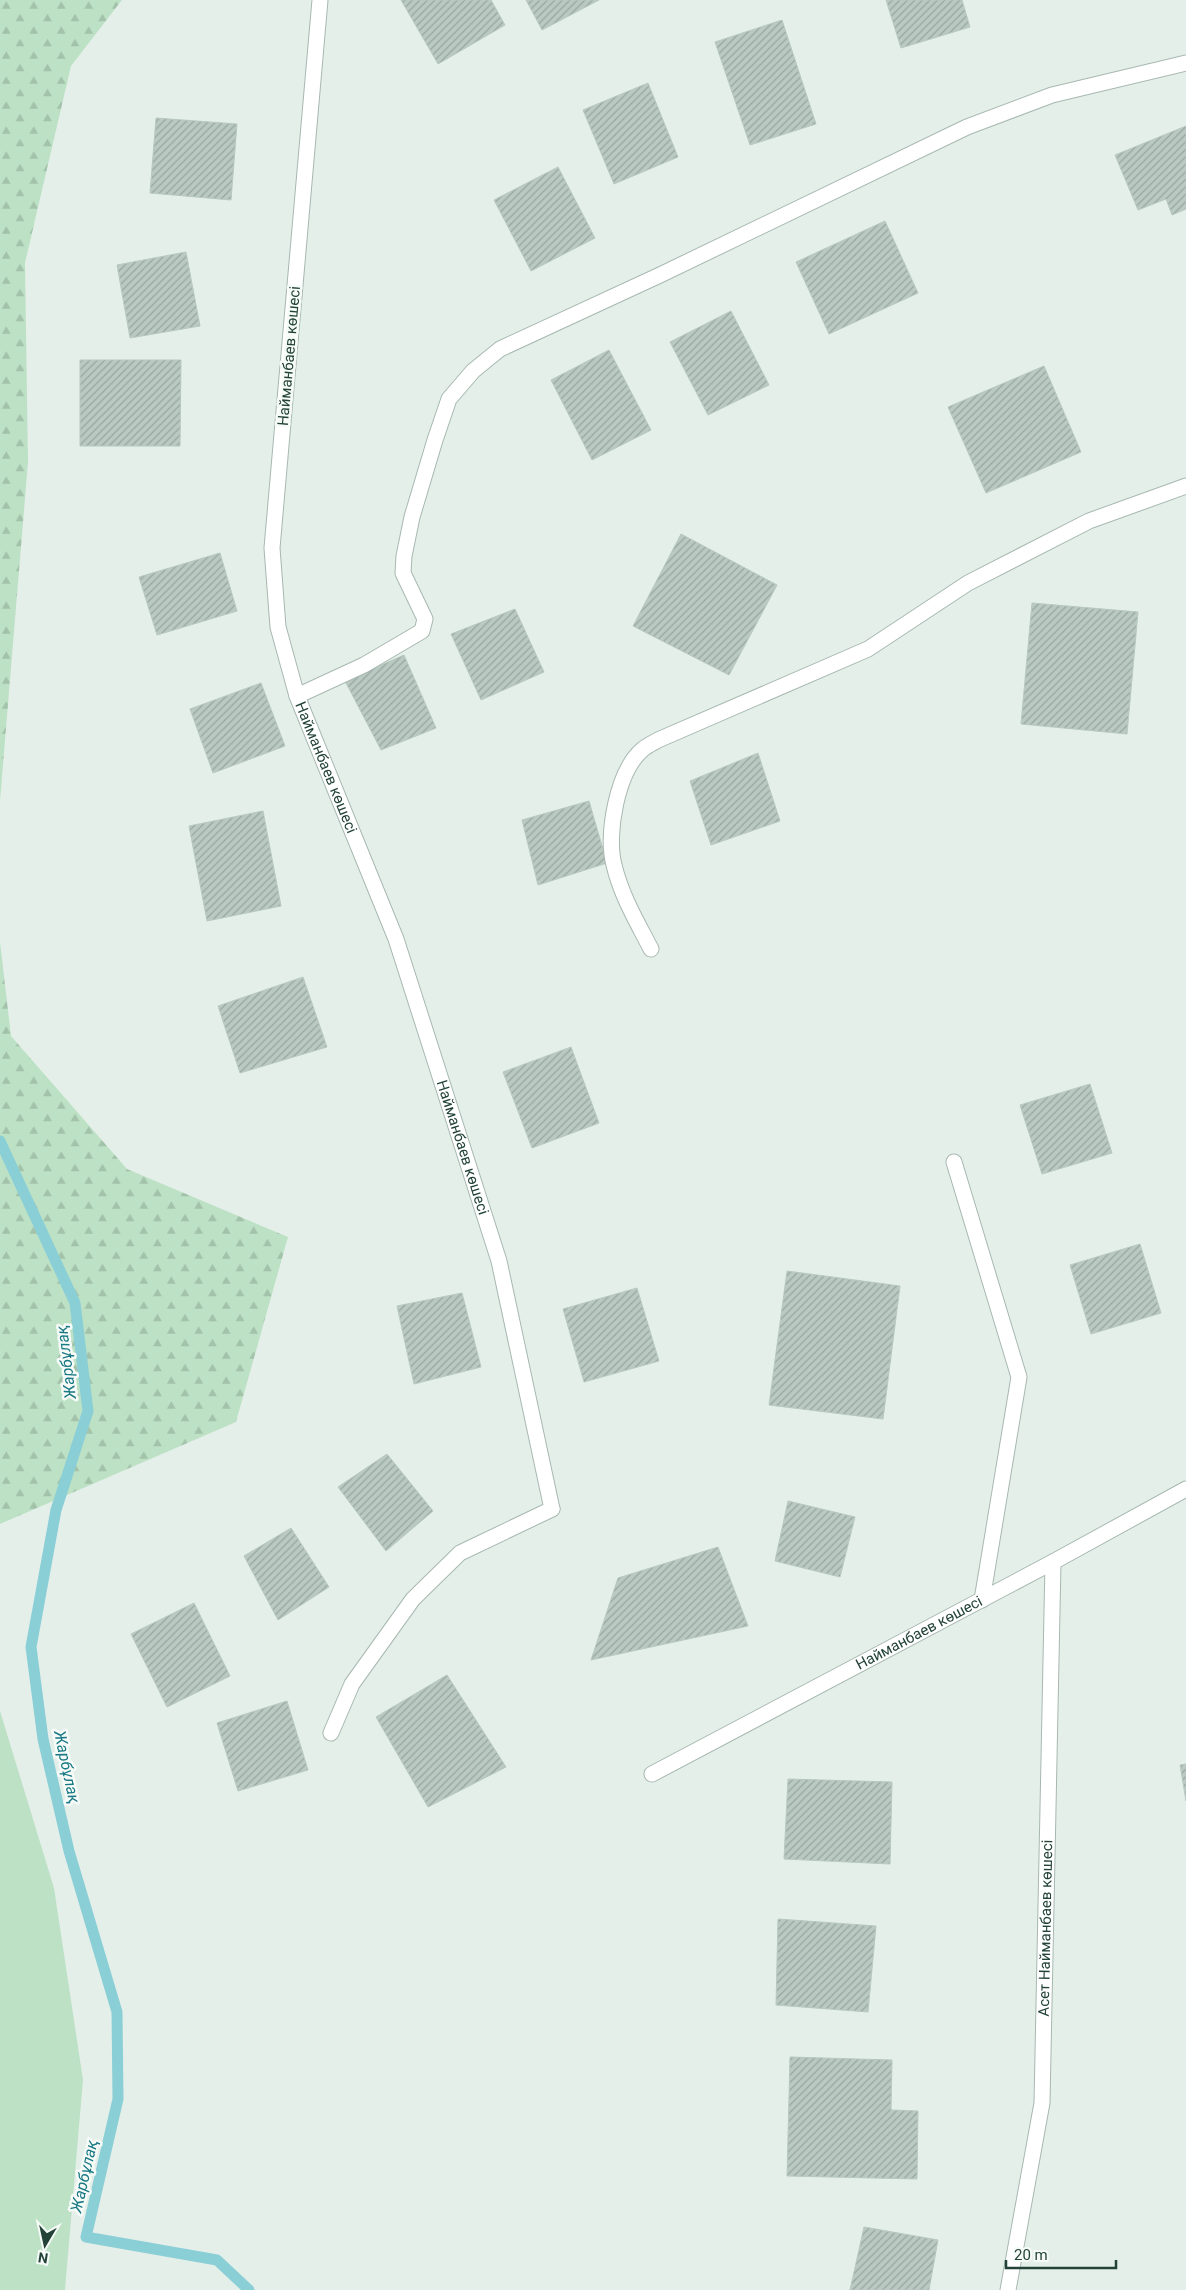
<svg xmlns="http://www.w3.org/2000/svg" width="1186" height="2290" viewBox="0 0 1186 2290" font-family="Roboto,sans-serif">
  <defs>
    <pattern id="forest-firs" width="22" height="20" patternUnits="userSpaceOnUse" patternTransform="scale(1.25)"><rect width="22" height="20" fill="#bde1c5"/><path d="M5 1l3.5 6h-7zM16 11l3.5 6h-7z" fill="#a2c2aa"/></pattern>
    <pattern id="building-hatch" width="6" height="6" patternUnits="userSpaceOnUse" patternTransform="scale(1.25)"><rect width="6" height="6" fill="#bacac3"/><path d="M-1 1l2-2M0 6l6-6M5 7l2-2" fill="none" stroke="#97a69f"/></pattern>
  </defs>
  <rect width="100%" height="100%" fill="#e5efea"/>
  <!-- grass -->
  <path fill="#bde1c5" d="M0,1711l54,177 29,192 -18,210h-65z"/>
  <!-- forest -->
  <path fill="url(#forest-firs)" d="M0,0h122l-51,66 -46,197 3,199 -28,339z
    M0,942l11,94 116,133 161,68 -52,185 -236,102z"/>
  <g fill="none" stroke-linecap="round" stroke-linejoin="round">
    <!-- stream -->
    <path stroke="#8bcfd6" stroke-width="11" d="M0,1141l75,162 13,108 -32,99 -25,137 12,92 26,112 48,161 1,87 -32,138 131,23 32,30"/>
  </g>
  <!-- building -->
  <path fill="url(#building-hatch)" stroke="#b7c9c1" d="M401,0h90l14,25 -67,39z
    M526,0h73l-57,30z
    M886,0h76l8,27 -69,21z
    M782,20l34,104 -66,21 -35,-103z
    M648,83l30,74 -64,27 -31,-74z
    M156,118l81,6 -6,76 -81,-7z
    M1186,126v83l-14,6 -6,-16 -28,11 -23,-55z
    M558,167l37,71 -64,33 -37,-71z
    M885,221l33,72 -89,41 -33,-72z
    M186,252l14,74 -70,12 -13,-73z
    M731,311l38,74 -61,30 -38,-73z
    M609,350l42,80 -59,30 -41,-80z
    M80,360h101l-1,86h-100z
    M1044,366l37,86 -95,41 -38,-86z
    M681,534l96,51 -48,90 -96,-49z
    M220,553l17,58 -80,24 -18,-58z
    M1032,603l106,9 -11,122 -106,-10z
    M515,609l29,63 -63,28 -30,-66z
    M404,655l32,73 -55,22 -36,-69z
    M261,683l24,63 -72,27 -23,-64z
    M758,753l22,68 -69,24 -21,-64z
    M589,801l18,62 -69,22 -16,-65z
    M263,811l18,95 -74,15 -18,-95z
    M303,977l24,70 -87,26 -22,-67z
    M571,1047l28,76 -67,25 -29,-76z
    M1090,1084l22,69 -70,21 -22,-69z
    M1140,1244l21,69 -70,21 -21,-69z
    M787,1271l113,15 -17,133 -114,-14z
    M637,1288l22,73 -75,21 -21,-73z
    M462,1293l19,74 -67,17 -17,-78z
    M387,1454l46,57 -47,40 -48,-64z
    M788,1501l67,16 -15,60 -65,-16z
    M291,1528l38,59 -51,33 -34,-64z
    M718,1547l30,79 -157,34 27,-82z
    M194,1603l36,73 -63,31 -36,-73z
    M447,1675l59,92 -78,40 -52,-90z
    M287,1701l21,69 -70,21 -21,-68z
    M1186,1764v37l-6,-36z
    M788,1779l104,3 -2,82 -106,-5z
    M778,1919l98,7 -8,86 -92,-7z
    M790,2057l102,3 -1,50 27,1 -1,68 -130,-3z
    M864,2227l74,13 -9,50h-79z"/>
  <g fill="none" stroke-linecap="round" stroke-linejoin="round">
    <defs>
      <path id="service" d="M954,1162l65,215 -37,223
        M331,1733l21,-49 61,-85 47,-46 92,-44"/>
      <g id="minor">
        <path id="s1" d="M320,0l-48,548 6,79 19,69 99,243 103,322 53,248"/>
        <path d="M297,696l67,-31 58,-34 3,-12 -22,-46 1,-17 8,-39 23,-77 14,-41 24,-28 27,-22 160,-74 307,-148 85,-32 134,-32"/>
        <path d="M651,949c-14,-27 -30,-54 -37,-84 -8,-31 3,-93 28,-115 4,-4 11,-7 16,-10l210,-91 100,-66 121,-62 97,-35"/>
        <path id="s2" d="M652,1774l401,-212 133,-73"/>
        <path id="s3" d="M1008,2290l34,-187 11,-541"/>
      </g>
    </defs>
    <!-- service casing -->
    <use href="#service" stroke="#a7b8b1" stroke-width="17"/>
    <!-- minor casing -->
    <use href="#minor" stroke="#a7b8b1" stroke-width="17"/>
    <!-- service -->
    <use href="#service" stroke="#fff" stroke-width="15"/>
    <!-- minor -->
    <use href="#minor" stroke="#fff" stroke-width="15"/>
  </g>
  <g text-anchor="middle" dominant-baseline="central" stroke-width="5" stroke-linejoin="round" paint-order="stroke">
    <!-- street labels -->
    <g font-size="15" fill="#234338" stroke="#f6fbf8">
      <text transform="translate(289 356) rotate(-85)">Найманбаев көшесі</text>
      <text stroke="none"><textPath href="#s1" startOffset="778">Найманбаев көшесі</textPath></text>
      <text stroke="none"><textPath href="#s1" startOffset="1182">Найманбаев көшесі</textPath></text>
      <text stroke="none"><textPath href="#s2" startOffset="302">Найманбаев көшесі</textPath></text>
      <text stroke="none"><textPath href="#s3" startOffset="365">Асет Найманбаев көшесі</textPath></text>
    </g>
    <!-- water labels -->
    <g font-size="16" font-style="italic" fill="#187883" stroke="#f6fbf8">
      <text transform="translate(66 1362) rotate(-97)">Жарбұлақ</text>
      <text transform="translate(67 1767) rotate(78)">Жарбұлақ</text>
      <text transform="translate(84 2176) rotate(-77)">Жарбұлақ</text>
    </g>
  </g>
  <!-- north arrow -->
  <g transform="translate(45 2245) rotate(189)" stroke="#f6fbf8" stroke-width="4" paint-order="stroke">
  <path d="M0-4L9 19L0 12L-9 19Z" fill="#234338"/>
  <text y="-8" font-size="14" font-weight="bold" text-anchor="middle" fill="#234338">N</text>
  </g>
  <!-- scale -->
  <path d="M1006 2260v8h110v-8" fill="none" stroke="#234338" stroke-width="2.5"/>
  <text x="1014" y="2260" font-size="15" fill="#234338" stroke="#f6fbf8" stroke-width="4" paint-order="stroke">20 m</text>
</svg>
